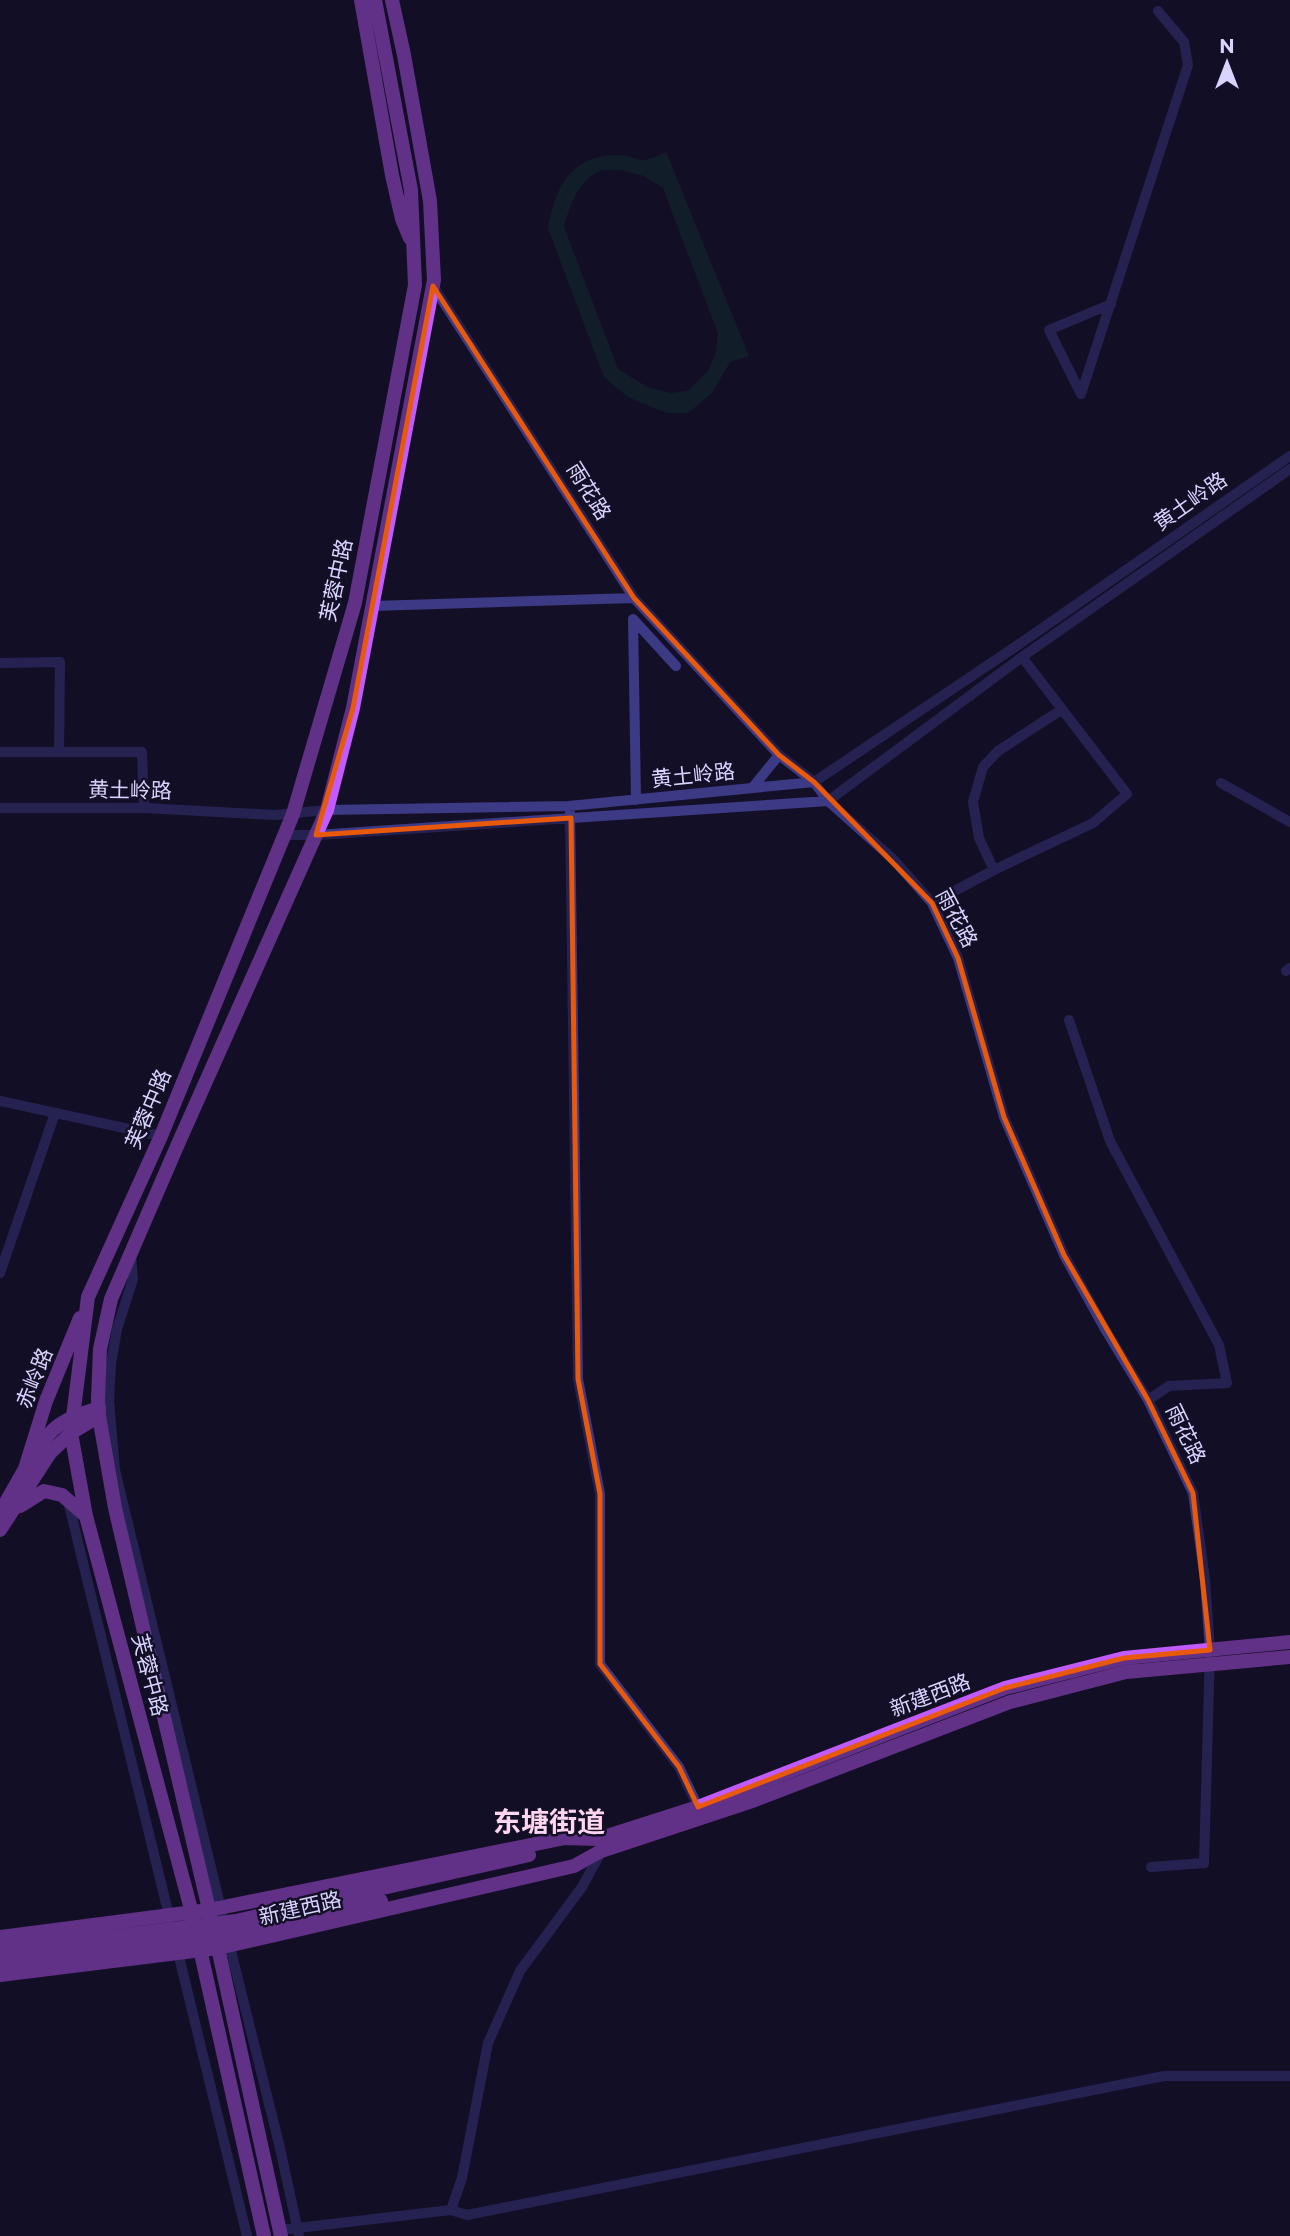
<svg xmlns="http://www.w3.org/2000/svg" width="1290" height="2236" viewBox="0 0 1290 2236" font-family="Montserrat,'Noto Sans SC',sans-serif">
  <rect width="100%" height="100%" fill="#130f26"/>
  <!-- green -->
  <path fill="#12302f" fill-rule="evenodd" d="M666,152l83,204 -19,6 -18,31 -24,20h-21l-39,-16 -24,-20 -56,-149c7,-41 24,-74 71,-73 9,0 18,6 27,5 6,-1 14,-6 20,-8zM621,170l23,6 19,12 55,145 -2,19 -8,19 -20,20 -18,2 -23,-6 -29,-18 -54,-142c5,-20 14,-46 35,-56 5,-2 16,-1 22,-1z"/>
  <g fill="none" stroke-linecap="round" stroke-linejoin="round">
    <!-- minor -->
    <path stroke="#3d3a85" stroke-width="10" d="M433,286l201,312 145,157 35,27 14,19 65,58 39,44 26,55 46,159 60,138 41,74 43,71 45,93 12,87 5,70 -6,213 -53,4
      M1081,394l107,-329 -4,-23 -26,-31
      M1081,394l-32,-64 62,-26
      M373,606l261,-8
      M0,663l60,-1 -1,90
      M0,752h142l2,56
      M1221,783l69,39
      M753,787l26,-32
      M636,800l-3,-181 43,47
      M0,808h144l131,7 52,-5 242,-4 245,-24 201,-135 275,-191
      M570,813l8,566 22,115v170l79,103 19,40
      M283,835h33l512,-34 194,-144 268,-188
      M994,870l-15,-32 -6,-36 10,-35 15,-16 63,-41
      M932,903l62,-33 99,-47 34,-29 -105,-137
      M1286,971l4,-3
      M1069,1020l41,121 109,204 8,38 -58,3 -21,14
      M0,1101l161,35
      M131,1256l2,23 -16,50 -6,35 -2,37 6,69 107,443
      M0,1273l55,-160
      M68,1501l179,735
      M228,1939l52,209 19,88
      M451,2210l16,5 697,-139h126
      M280,2230l171,-20 11,-32 26,-135 32,-72 62,-84 19,-35"/>
    <!-- major -->
    <path stroke="#c25bff" stroke-width="14" d="M361,0l31,175 10,44 8,19
      M23,1475l23,-74 34,-83
      M20,1506l24,-15 18,4 24,21
      M0,1512c16,-25 33,-63 54,-83 12,-11 30,-16 45,-21
      M0,1530l50,-77 21,-20 28,-17
      M0,1937l209,-27 356,-72 33,1 100,-32 307,-119 119,-30 166,-16
      M0,1951l236,-30 293,-66
      M0,1964l239,-31 142,-32
      M0,1975l218,-27 356,-82 27,-15 154,-51 255,-98 116,-30 164,-15
      M264,2236l-72,-323 -106,-397 -15,-83 17,-136 73,-161 132,-322 62,-211 60,-318 -4,-95 -36,-190
      M281,2236l-63,-288 -103,-440 -16,-92 -1,-17 2,-50 11,-50 67,-155 149,-334 26,-102 81,-428 -4,-79 -26,-146 -12,-55"/>
  </g>
  <!-- marked area -->
  <path d="M0 0H1290V2236H0ZM433,286l201,312 145,157 35,27 118,121 26,55 46,159 60,138 84,145 45,93 17,157 -86,8 -119,30 -307,119 -19,-40 -79,-103v-170l-22,-115 -7,-561 -255,17 37,-127z" fill="#130f26" fill-opacity=".55" fill-rule="evenodd"/>
  <path fill="none" stroke="#e8590c" stroke-width="5" stroke-linejoin="round" d="M433,286l201,312 145,157 35,27 118,121 26,55 46,159 60,138 84,145 45,93 17,157 -86,8 -119,30 -307,119 -19,-40 -79,-103v-170l-22,-115 -7,-561 -255,17 37,-127z"/>
  <g text-anchor="middle" dominant-baseline="central" stroke-width="5" stroke-linejoin="round" paint-order="stroke">
    <!-- street labels -->
    <g font-size="21" fill="#d9d4ff" stroke="#130f26">
      <text transform="translate(589 491) rotate(58)">雨花路</text>
      <text transform="translate(1190 501) rotate(-35)">黄土岭路</text>
      <text transform="translate(336 580) rotate(-78)">芙蓉中路</text>
      <text transform="translate(693 775) rotate(-6)">黄土岭路</text>
      <text transform="translate(130 790) rotate(1)">黄土岭路</text>
      <text transform="translate(957 918) rotate(62)">雨花路</text>
      <text transform="translate(148 1109) rotate(-67)">芙蓉中路</text>
      <text transform="translate(34 1378) rotate(-68)">赤岭路</text>
      <text transform="translate(1186 1434) rotate(64)">雨花路</text>
      <text transform="translate(150 1675) rotate(75)">芙蓉中路</text>
      <text transform="translate(930 1695) rotate(-21)">新建西路</text>
      <text transform="translate(300 1908) rotate(-13)">新建西路</text>
    </g>
    <!-- district labels -->
    <g font-size="28" font-weight="bold" fill="#ffd6f0" stroke="#130f26">
      <text x="549" y="1822">东塘街道</text>
    </g>
  </g>
  <!-- north arrow -->
  <g transform="translate(1227 63)" stroke="#130f26" stroke-width="5" paint-order="stroke">
  <path d="M0-5L12 26L0 18L-12 26Z" fill="#d9d4ff"/>
  <text y="-10" font-size="19" font-weight="bold" text-anchor="middle" fill="#d9d4ff">N</text>
  </g>
</svg>
